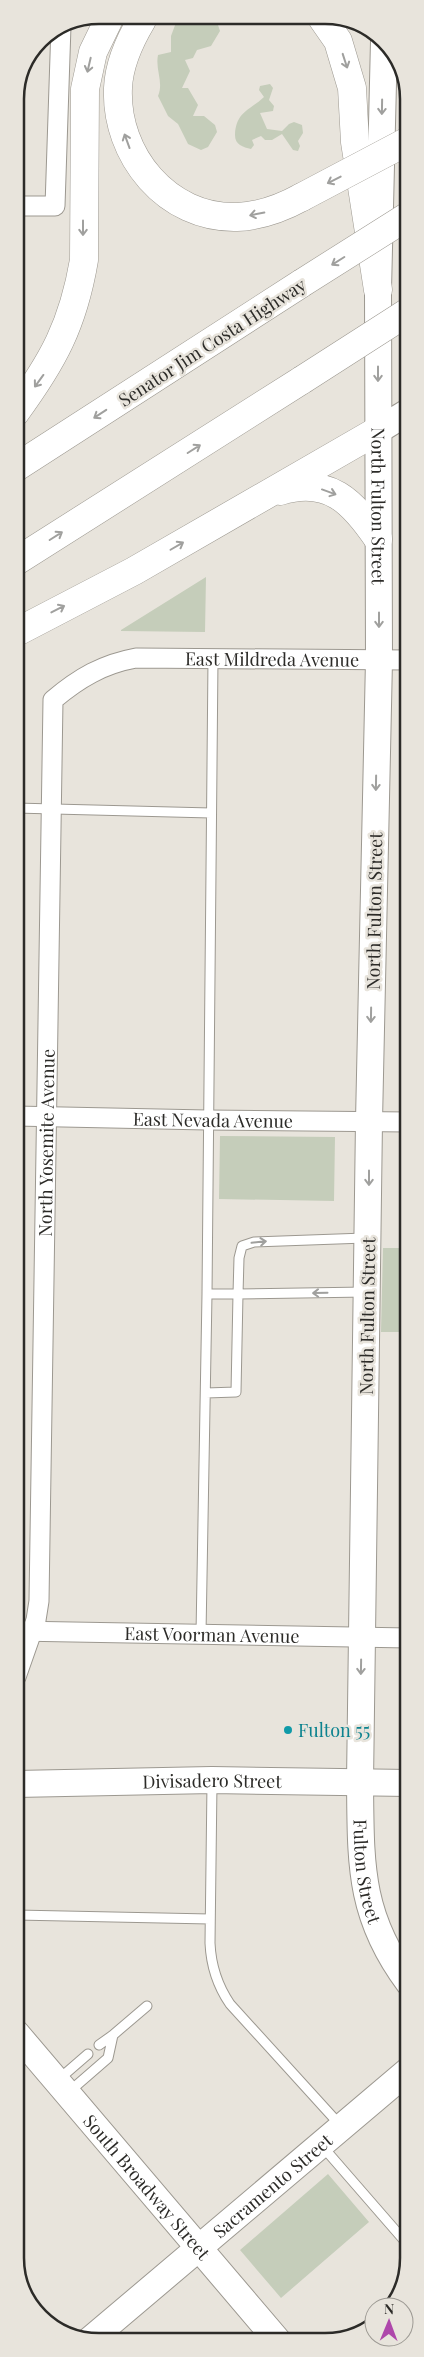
<svg xmlns="http://www.w3.org/2000/svg" width="424" height="2357" viewBox="0 0 424 2357" font-family="'Playfair Display',serif">
  <rect width="100%" height="100%" fill="#e8e4dc"/>
  <!-- green -->
  <path fill="#c5cdba" d="M216,19l4,12 -9,15 -14,4 -4,8 -8,2 5,11 -8,17h6l10,17 -5,11h11l11,9 2,7 -9,15 -7,3 -13,-6 -10,-20 -10,-8 -10,-20c6,-14 -3,-26 0,-41l13,-3v-16l6,-16z
    M270,84l3,4 -4,12 5,6 -1,5 -13,2 7,16 15,2 7,-7 5,-2 8,3 1,8 -5,8 2,5 -2,5 -5,-1 -11,-16 -10,6h-7l-4,-4 -9,4 2,5 -3,4c-8,-2 -16,-4 -16,-14 1,-23 14,-24 29,-38l-5,-7 1,-4z
    M206,577l-1,55 -84,-1v-1z
    M220,1136l115,1 -1,64 -115,-2z
    M383,1248h26v84h-28z
    M328,2174l41,48 -88,76 -41,-48z"/>
  <g fill="none" stroke-linecap="round" stroke-linejoin="round">
    <defs>
      <path id="lane" d="M15,808l196,5
        M365,1238l-111,4 -12,4 -3,12 -1,36 128,-2
        M206,1393l30,-1 2,-98h-31
        M201,1634l6,-340 6,-635
        M212,1783l-2,160c1,23 7,42 20,61l110,121
        M16,1915l194,4
        M99,2045l14,-10
        M58,2080l30,-26
        M70,2091l38,-33 5,-23 34,-29
        M323,2147l86,99"/>
      <g id="street">
        <path d="M15,206h40l6,-180"/>
        <path id="s1" d="M15,1116l192,4 202,2"/>
        <path id="s2" d="M16,1631l393,7"/>
        <path id="s3" d="M16,1677l20,-57 3,-19 14,-901c26,-22 50,-36 83,-42l272,2"/>
      </g>
      <g id="secondary">
        <path id="s4" d="M384,41l-6,249 1,370 -10,461 -9,661c1,80 -2,133 49,201"/>
        <path d="M377,431l31,-19"/>
        <path id="s5" d="M16,1784l196,-4 197,3"/>
        <path id="s6" d="M16,2033l262,308"/>
        <path id="s7" d="M90,2340l319,-270"/>
      </g>
      <path id="highway" d="M322,18l16,23 14,47 3,54 23,148
        M142,20c-12,20 -23,44 -24,68 -3,67 49,131 119,129 24,-1 45,-9 65,-20
        M15,413c38,-52 58,-88 69,-153l1,-171 8,-37 15,-31
        M15,468l287,-185
        M280,491c49,-15 73,11 98,48
        M15,562l287,-182
        M15,633l119,-62 243,-140"/>
    </defs>
    <!-- lane casing -->
    <use href="#lane" stroke="#9c9890" stroke-width="11"/>
    <!-- street casing -->
    <use href="#street" stroke="#9c9890" stroke-width="21"/>
    <!-- secondary casing -->
    <use href="#secondary" stroke="#9c9890" stroke-width="28"/>
    <!-- highway casing -->
    <use href="#highway" stroke="#9c9890" stroke-width="29"/>
    <!-- lane -->
    <use href="#lane" stroke="#fff" stroke-width="9"/>
    <!-- street -->
    <use href="#street" stroke="#fff" stroke-width="19"/>
    <!-- secondary -->
    <use href="#secondary" stroke="#fff" stroke-width="26"/>
    <!-- highway -->
    <use href="#highway" stroke="#fff" stroke-width="28"/>
    <defs>
      <path id="highway-bridge" d="M302,197l106,-56
        M302,283l106,-67
        M302,380l106,-68"/>
    </defs>
    <!-- highway-bridge casing -->
    <use href="#highway-bridge" stroke="#9c9890" stroke-width="29" stroke-linecap="butt"/>
    <!-- highway-bridge -->
    <use href="#highway-bridge" stroke="#fff" stroke-width="28"/>
  </g>
  <!-- one-way arrows -->
  <defs><path id="oneway-shaft" d="M-6 0H5M1.5-3L5.5 0L1.5 3" fill="none" stroke-width="1.6" stroke-linecap="round" stroke-linejoin="round" transform="scale(1.25)"/></defs>
  <g stroke="#a0a09e">
    <use href="#oneway-shaft" transform="translate(345 61) rotate(72)"/>
    <use href="#oneway-shaft" transform="translate(89 65) rotate(103)"/>
    <use href="#oneway-shaft" transform="translate(382 107) rotate(91)"/>
    <use href="#oneway-shaft" transform="translate(127 141) rotate(-110)"/>
    <use href="#oneway-shaft" transform="translate(334 180) rotate(153)"/>
    <use href="#oneway-shaft" transform="translate(257 214) rotate(169)"/>
    <use href="#oneway-shaft" transform="translate(83 228) rotate(90)"/>
    <use href="#oneway-shaft" transform="translate(338 261) rotate(148)"/>
    <use href="#oneway-shaft" transform="translate(378 374) rotate(90)"/>
    <use href="#oneway-shaft" transform="translate(39 381) rotate(126)"/>
    <use href="#oneway-shaft" transform="translate(100 414) rotate(147)"/>
    <use href="#oneway-shaft" transform="translate(194 449) rotate(-32)"/>
    <use href="#oneway-shaft" transform="translate(329 492) rotate(20)"/>
    <use href="#oneway-shaft" transform="translate(56 536) rotate(-32)"/>
    <use href="#oneway-shaft" transform="translate(177 546) rotate(-30)"/>
    <use href="#oneway-shaft" transform="translate(58 609) rotate(-27)"/>
    <use href="#oneway-shaft" transform="translate(379 620) rotate(90)"/>
    <use href="#oneway-shaft" transform="translate(376 783) rotate(91)"/>
    <use href="#oneway-shaft" transform="translate(371 1015) rotate(91)"/>
    <use href="#oneway-shaft" transform="translate(369 1178) rotate(90)"/>
    <use href="#oneway-shaft" transform="translate(259 1242) rotate(-6)"/>
    <use href="#oneway-shaft" transform="translate(320 1293) rotate(179)"/>
    <use href="#oneway-shaft" transform="translate(361 1667) rotate(91)"/>
  </g>
  <!-- markers -->
  <circle fill="#0f9aa8" stroke="#e8e4dc" stroke-width="2" cx="288" cy="1730" r="5"/>
  <g text-anchor="middle" dominant-baseline="central" stroke-width="5" stroke-linejoin="round" paint-order="stroke">
    <!-- street labels -->
    <g font-size="18" fill="#2c2b28" stroke="#e8e4dc">
      <text transform="translate(212 342) rotate(-33)">Senator Jim Costa Highway</text>
      <text stroke="none"><textPath href="#s4" startOffset="465">North Fulton Street</textPath></text>
      <text stroke="none"><textPath href="#s3" startOffset="1211">East Mildreda Avenue</textPath></text>
      <text transform="translate(374 911) rotate(-89)">North Fulton Street</text>
      <text stroke="none"><textPath href="#s1" startOffset="198">East Nevada Avenue</textPath></text>
      <text stroke="none"><textPath href="#s3" startOffset="538">North Yosemite Avenue</textPath></text>
      <text transform="translate(367 1316) rotate(-89)">North Fulton Street</text>
      <text stroke="none"><textPath href="#s2" startOffset="196">East Voorman Avenue</textPath></text>
      <text stroke="none"><textPath href="#s5" startOffset="196">Divisadero Street</textPath></text>
      <text stroke="none"><textPath href="#s4" startOffset="1831">Fulton Street</textPath></text>
      <text stroke="none"><textPath href="#s7" startOffset="239">Sacramento Street</textPath></text>
      <text stroke="none"><textPath href="#s6" startOffset="202">South Broadway Street</textPath></text>
    </g>
    <!-- culture labels -->
    <g font-size="18" fill="#0d838f" stroke="#e8e4dc" text-anchor="start">
      <text x="298" y="1730">Fulton 55</text>
    </g>
  </g>
  <!-- crop -->
  <path d="M0 0H424V2357H0ZM99 24H325A75 75 0 0 1 400 99V2258A75 75 0 0 1 325 2333H99A75 75 0 0 1 24 2258V99A75 75 0 0 1 99 24Z" fill="#e8e4dc" fill-rule="evenodd"/>
  <path fill="none" stroke="#2c2b28" stroke-width="2.5" d="M99 24H325A75 75 0 0 1 400 99V2258A75 75 0 0 1 325 2333H99A75 75 0 0 1 24 2258V99A75 75 0 0 1 99 24Z"/>
  <!-- north arrow -->
  <g transform="translate(389 2322) rotate(1)"><circle r="24" fill="#e8e4dc" stroke="#9d9a94"/>
  <path d="M0-4L9 19L0 12L-9 19Z" fill="#ae47ab"/>
  <text y="-8" font-size="14" font-weight="bold" text-anchor="middle" fill="#2c2b28">N</text>
  </g>
</svg>
